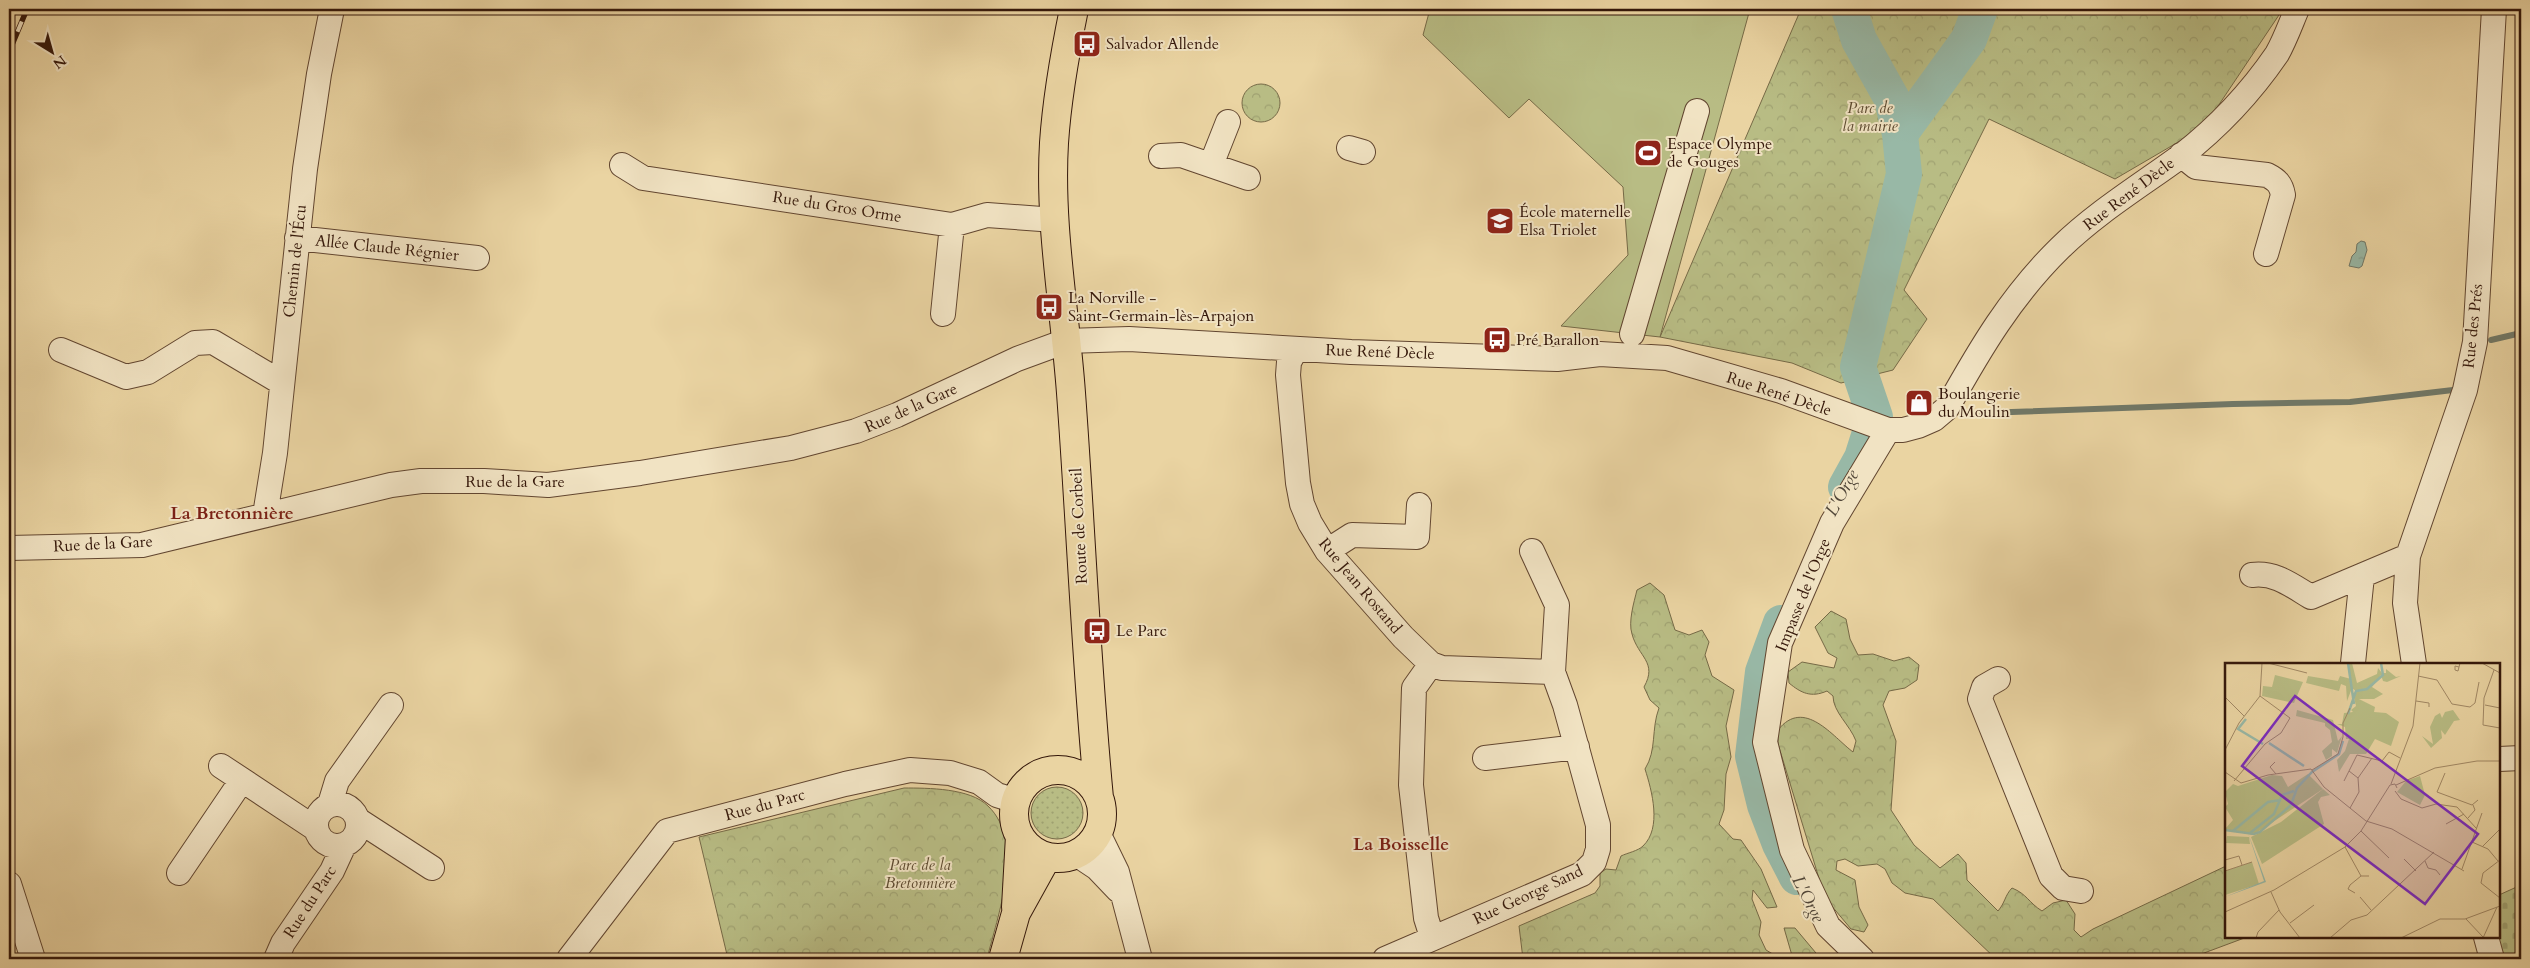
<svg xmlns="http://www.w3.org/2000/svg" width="2530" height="968" viewBox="0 0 2530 968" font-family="Cardo,serif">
  <defs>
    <pattern id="grass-dots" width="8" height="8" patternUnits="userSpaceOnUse" patternTransform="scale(1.25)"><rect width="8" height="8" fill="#b8bc84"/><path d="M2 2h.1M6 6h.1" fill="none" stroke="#9fa171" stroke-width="1.8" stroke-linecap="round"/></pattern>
    <pattern id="forest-crowns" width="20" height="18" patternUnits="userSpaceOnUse" patternTransform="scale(1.25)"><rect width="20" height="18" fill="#b8bc84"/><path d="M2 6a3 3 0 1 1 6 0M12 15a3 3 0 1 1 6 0" fill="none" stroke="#9fa171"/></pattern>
    <pattern id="cemetery-stones" width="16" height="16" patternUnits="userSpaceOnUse" patternTransform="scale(1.25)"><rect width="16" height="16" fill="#b8bc84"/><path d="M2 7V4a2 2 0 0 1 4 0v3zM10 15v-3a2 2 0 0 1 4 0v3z" fill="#9fa171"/></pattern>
    <pattern id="water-ripples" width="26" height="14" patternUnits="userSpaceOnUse" patternTransform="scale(1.25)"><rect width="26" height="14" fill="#98b8a6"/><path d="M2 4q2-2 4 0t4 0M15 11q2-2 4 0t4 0" fill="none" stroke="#849d8e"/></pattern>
  </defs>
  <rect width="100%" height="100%" fill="#ead4a2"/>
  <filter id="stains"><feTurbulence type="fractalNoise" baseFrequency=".004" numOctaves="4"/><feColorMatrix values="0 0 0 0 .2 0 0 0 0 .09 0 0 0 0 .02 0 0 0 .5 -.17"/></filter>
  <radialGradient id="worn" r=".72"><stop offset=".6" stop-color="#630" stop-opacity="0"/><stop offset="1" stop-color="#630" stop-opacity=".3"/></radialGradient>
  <!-- grass -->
  <path fill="url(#grass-dots)" stroke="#766a47" d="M1031 813a26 26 0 1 1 52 0a26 26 0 1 1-52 0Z"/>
  <!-- forest -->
  <path fill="url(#forest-crowns)" stroke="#766a47" d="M1801,9h482l-79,118 -89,52 -126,-60 -85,171 23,29 -34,51 -52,13 -49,-20 -132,-26z
    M1242 103a19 19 0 1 1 38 0a19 19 0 1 1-38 0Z
    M1650,583l14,12 11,35 14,5 13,-5 7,12 -4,13 7,21 22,14 -8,36 5,31 -5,17 -2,36 -5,14 14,15 8,1 20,29 16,38 -10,1 -14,-18 -1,9 9,23 -2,13 7,15 15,9h-258l-4,-33 76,-33 5,-7v-13l6,-4 10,1 5,-14c6,-3 17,-5 22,-10 19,-18 9,-55 2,-77 12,-19 6,-40 14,-61l-9,-8 -6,-13c14,-25 -6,-30 -12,-53 -4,-12 2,-32 5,-44z
    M1831,611l15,8 4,20 8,16 15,-1 21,7 15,-4 10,8 -2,15 -12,8 -16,3 -6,14 13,36 -5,69 23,35 26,23 18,-14 8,9 1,17 31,31c7,-8 7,-16 14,-23 15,6 17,15 30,23l11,-8 13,-3 9,14 -1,16 7,7 12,-8 133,-63v71h21l-59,22h-192l-63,-60 -28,-6 -13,-10 -7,-14 -8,-5 -19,2 -13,-7 -8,2 -1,9 19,10 4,27 9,18 -4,7 -13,-3 -26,-31 -47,-154v-14c26,-33 55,7 75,22l3,-11c-6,-16 -23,-29 -23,-45l-6,-5c-16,7 -26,2 -38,-8l-1,-11 14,-10 32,6 3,-10 -9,-5 -13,-26z
    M904,788c24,0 66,0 84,18 38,36 9,111 -1,153h-259l-29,-122z
    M1784,928h11l26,31h-28z"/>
  <!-- cemetery -->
  <path fill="url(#cemetery-stones)" stroke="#766a47" d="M2521,885v74h-22l-5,-22h5v-42z"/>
  <!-- pitch -->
  <path fill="#b8bc84" stroke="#766a47" d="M1430,9h320l-90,328 -99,-11 67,-71 -5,-68 -94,-88 -20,19 -86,-83z"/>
  <!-- water -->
  <path fill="url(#water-ripples)" stroke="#707868" d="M2361,241l4,1 2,8 -5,16 -3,2 -10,-2 3,-10 4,-4 1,-8z"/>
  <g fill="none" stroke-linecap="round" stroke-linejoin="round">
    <!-- stream -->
    <path stroke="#707868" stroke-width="6" d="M2491,340l30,-7
      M1982,413l251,-9 117,-2 103,-12"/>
    <!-- river -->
    <path stroke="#98b8a6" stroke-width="36" d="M1900,134l69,-95 11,-30
      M1846,487l16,-29 13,-41 -17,-50 46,-193 -4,-40 -8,-35 -33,-59 -10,-31
      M1781,623l-18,49 -10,84 12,49 15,39 17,33"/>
    <defs>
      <path id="minor" d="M1349,148l14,4
        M2181,155l15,12 71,8c10,5 14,9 16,20l-17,59
        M1161,156l20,-1 67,23
        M622,165l21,13 309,47 35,-10 68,5
        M1211,165l17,-43
        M297,238l180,20
        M943,314l9,-89
        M1632,334l65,-223
        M1296,349l-7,13 -1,13 10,108 4,21 8,19 17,28 76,86 28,27 11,4 111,4
        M61,350l65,27 22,-5 47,-29 18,-1 69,41
        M265,515l10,-62 30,-284 14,-95 13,-65
        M9,548l133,-3 249,-60 30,-4h63l64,4 92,-12 151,-25 65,-17 41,-16 120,-56 49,-18 63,-2 222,13 206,7 43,-5 67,4 114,33 107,39h15l15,-4 16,-7 13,-11c33,-59 64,-112 113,-160 37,-36 80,-62 121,-92 36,-28 70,-64 96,-102 8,-14 14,-31 20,-45
        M1327,551l25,-16 65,2 2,-32
        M2252,575c23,-3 39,10 59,22l97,-41
        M2353,663l9,-87
        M1431,664l-17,24 -3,97 15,133 6,19
        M2414,664l-9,-61 3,-47 57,-166 10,-48 19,-333
        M1998,679l-14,8 -4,12 71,177 12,12 18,3
        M1485,758l92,-11
        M2499,759l22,-1
        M221,766l95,63
        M316 825a21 21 0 1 1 42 0a21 21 0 1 1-42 0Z
        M330,804l7,-23 54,-76
        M358,820l74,48
        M1098,833l19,39 23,87
        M1076,854l21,14 21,22
        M179,873l63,-93
        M9,884l24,75
        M2486,937l6,22
        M276,959l7,-16 49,-72 12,-26
        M569,959l98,-128 178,-47 65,-14 40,3 29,9 18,13 19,6
        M1385,959l197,-85 12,-12 4,-13v-24l-33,-120 -12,-33 4,-67 -25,-54
        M1862,959l-34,-33 -36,-76 -27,-108 15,-99 52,-120 56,-93"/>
      <path id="major" d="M1074,9c-9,44 -17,88 -20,134 -5,83 11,167 17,250 10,135 15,270 28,405
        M1014 814a44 44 0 1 1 88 0a44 44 0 1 1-88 0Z
        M1016,907l4,-71
        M1003,959l13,-46 31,-56"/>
    </defs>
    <!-- minor casing -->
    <use href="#minor" stroke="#624630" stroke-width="26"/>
    <!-- major casing -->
    <use href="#major" stroke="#34170a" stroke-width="30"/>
    <!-- minor -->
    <use href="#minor" stroke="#f1e3c3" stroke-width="24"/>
    <!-- major -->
    <use href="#major" stroke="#ead4a2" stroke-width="28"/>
    <defs>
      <path id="rail" d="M9,22l5,-13
        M9,52l18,-43"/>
    </defs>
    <!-- rail casing -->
    <use href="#rail" stroke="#34170a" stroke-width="5.5"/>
    <!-- rail -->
    <use href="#rail" stroke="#f1e3c3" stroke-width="4" stroke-dasharray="11" stroke-linecap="butt"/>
  </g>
  <!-- icons -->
  <defs>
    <symbol id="bus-square" viewBox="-11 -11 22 22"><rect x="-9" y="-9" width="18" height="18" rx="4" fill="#8f2418" stroke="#f1e3c3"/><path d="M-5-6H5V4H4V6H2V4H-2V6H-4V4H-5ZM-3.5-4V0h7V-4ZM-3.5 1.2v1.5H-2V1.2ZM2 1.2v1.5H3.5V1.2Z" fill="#fff"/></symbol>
    <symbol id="stadium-square" viewBox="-11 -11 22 22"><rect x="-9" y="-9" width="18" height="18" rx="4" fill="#8f2418" stroke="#f1e3c3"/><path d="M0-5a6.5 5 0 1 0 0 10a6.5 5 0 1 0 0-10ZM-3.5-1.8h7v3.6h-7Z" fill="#fff"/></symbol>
    <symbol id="school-square" viewBox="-11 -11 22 22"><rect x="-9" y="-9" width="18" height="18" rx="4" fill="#8f2418" stroke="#f1e3c3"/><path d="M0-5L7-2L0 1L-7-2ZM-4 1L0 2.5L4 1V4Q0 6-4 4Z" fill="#fff"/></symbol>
    <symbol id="shop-square" viewBox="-11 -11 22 22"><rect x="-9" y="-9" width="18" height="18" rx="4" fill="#8f2418" stroke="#f1e3c3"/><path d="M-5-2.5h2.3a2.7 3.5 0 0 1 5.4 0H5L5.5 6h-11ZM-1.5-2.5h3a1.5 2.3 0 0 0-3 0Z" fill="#fff"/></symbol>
  </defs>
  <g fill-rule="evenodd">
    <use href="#bus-square" x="1071" y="28" width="32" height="32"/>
    <use href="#stadium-square" x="1632" y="137" width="32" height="32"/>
    <use href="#school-square" x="1484" y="205" width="32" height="32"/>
    <use href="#bus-square" x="1033" y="291" width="32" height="32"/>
    <use href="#bus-square" x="1481" y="324" width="32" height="32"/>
    <use href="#shop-square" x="1903" y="387" width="32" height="32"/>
    <use href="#bus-square" x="1081" y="615" width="32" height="32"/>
  </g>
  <g text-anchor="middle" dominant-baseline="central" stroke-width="4" stroke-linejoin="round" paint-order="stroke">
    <!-- poi labels -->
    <g font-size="16" fill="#34170a" stroke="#f1e3c3" text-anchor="start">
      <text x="1106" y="44">Salvador Allende</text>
      <text x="1667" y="144">Espace Olympe<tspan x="1667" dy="18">de Gouges</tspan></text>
      <text x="1519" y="212">École maternelle<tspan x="1519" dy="18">Elsa Triolet</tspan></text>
      <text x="1068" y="298">La Norville -<tspan x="1068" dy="18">Saint-Germain-lès-Arpajon</tspan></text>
      <text x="1516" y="340">Pré Barallon</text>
      <text x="1938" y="394">Boulangerie<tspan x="1938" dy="18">du Moulin</tspan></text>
      <text x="1116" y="631">Le Parc</text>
    </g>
    <!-- park labels -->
    <g font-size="16" font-style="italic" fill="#5c492f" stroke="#f1e3c3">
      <text x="1870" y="108">Parc de<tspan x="1870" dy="18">la mairie</tspan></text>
      <text x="920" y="865">Parc de la<tspan x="920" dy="18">Bretonnière</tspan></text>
    </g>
    <!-- street labels -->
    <g font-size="16" fill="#34170a" stroke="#f1e3c3">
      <text transform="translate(2129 194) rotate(-37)">Rue René Dècle</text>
      <text transform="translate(837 207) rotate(9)">Rue du Gros Orme</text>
      <text transform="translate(387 248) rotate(6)">Allée Claude Régnier</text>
      <text transform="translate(295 261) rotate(-84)">Chemin de l'Écu</text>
      <text transform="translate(2473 326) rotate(-84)">Rue des Prés</text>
      <text transform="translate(1380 352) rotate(2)">Rue René Dècle</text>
      <text transform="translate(1779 394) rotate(18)">Rue René Dècle</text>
      <text transform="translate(911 408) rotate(-24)">Rue de la Gare</text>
      <text x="515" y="482">Rue de la Gare</text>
      <text transform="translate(1079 526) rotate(-93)">Route de Corbeil</text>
      <text transform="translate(103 544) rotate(-3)">Rue de la Gare</text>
      <text transform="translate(1360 586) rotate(50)">Rue Jean Rostand</text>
      <text transform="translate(1803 595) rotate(-68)">Impasse de l'Orge</text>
      <text transform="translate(765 805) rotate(-15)">Rue du Parc</text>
      <text transform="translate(1528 895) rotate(-25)">Rue George Sand</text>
      <text transform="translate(310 902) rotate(-57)">Rue du Parc</text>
    </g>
    <!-- water labels -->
    <g font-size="18" font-style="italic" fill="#524739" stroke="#f1e3c3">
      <text transform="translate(1842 493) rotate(-61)">L'Orge</text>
      <text transform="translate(1808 899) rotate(63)">L'Orge</text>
    </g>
    <!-- neighbourhood labels -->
    <g font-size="18" font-weight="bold" fill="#7a1f14" stroke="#f1e3c3">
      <text x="232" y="513">La Bretonnière</text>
      <text x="1401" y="844">La Boisselle</text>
    </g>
  </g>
  <!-- overview -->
  <g transform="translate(2225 663)">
    <rect width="275" height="275" fill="#ead4a2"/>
    <path d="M2,173l22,1 1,7 -24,-1z" fill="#b8bc84"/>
    <path d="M123,0h4l5,20 20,-9 1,-6 4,5h4v-4l10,8 5,-1 -14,6 -4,-1 -2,-6 -9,12 11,7 -9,5h-15l16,8 -1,5 12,1 13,9 -8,24 -16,-7 -9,15h-16l-11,18 -2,-12 8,-9 4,-12h-3l-1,-12 -8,-3h5l2,-11 9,-1 -2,-2 5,-4 -3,-13 4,-1 -5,-4 -5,13 -1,-15 -5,-2 -2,7 -33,-8 2,-7 30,5 2,-5 11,3zM72,47l36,10 5,21 4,-5 -5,17 -5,-4v7l-6,4 -4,-9 10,-9 -2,-12 -5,-4v-3l-29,-7zM228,47l7,10 -6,1 -9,14 -4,-5 1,8 -11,10 -9,-12 11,8 -3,-17 5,-11 5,-3 2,5 3,-6zM83,111l15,15 -70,46 -28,-6 8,-9 -8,-13 3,-3 -3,-12 8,-8 5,2 34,-11 10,1 6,11zM195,113l5,19 -5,10 -23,-13 9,-11z" fill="#b8bc84"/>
    <path d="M50,12l28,7 -9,21 -32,-7 1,-10 9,1z" fill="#b8bc84"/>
    <path d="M98,126l7,6 -9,2 -3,5 6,22 -62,40 -11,-27 30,-15zM27,199l7,22 -34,11v-24z" fill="#b8bc84"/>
    <path d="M23,170l18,49 -41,15 39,-16z" fill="#98b8a6"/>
    <path fill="none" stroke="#98b8a6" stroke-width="2.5" d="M123,0l6,41M123,51l8,-23 11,-2 16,-14 -2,-12M21,56l-8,10 25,15M44,80l35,23M0,167l29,4 6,-2 31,-27 6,-17 15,-16 27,-18 4,-13M8,168l35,-29 13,-2M25,170l24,-19 8,-19 12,-4"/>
    <path fill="none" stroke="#a18865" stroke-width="1" d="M43,0l39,10M257,0l18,10M234,4l-4,-1v4l3,1 2,-8M269,7l-10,28 -1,27 17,3M193,13l19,4 15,24 18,3 5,-4 4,-21M0,34l19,19M191,38l13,2v4M260,42l15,3M0,87l14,-27 21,-27 2,-33M50,99l-5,5 6,7M87,107l26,-16 5,-17v-14l7,-15M124,108l9,7 1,14 -9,16M0,109l16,11 27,-8 43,-6 13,18 42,34 26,8 72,42M220,110l-8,19 35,13 6,-5M133,115l14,-20M9,118l31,-37 16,-11 9,-15 -30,-22M119,118l13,-26 25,6 7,-9 11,6M166,121l22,-58 7,-63M171,122l39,-17 42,-7h23M170,128l6,8 21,9 14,-4 21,3 19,21M243,155l7,-8 -2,-5M221,161l18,-10M136,168l28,27M247,179l16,7 10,12M120,184l16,29M257,184l18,-18M179,196l12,12M0,197l14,-4 3,9M275,197l-17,13 -2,10 19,15M200,198l3,7 8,2 4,5M237,206l20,-56M0,208l27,-9M46,229l9,20 20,26M130,230l-7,-4 2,-4 11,-9h8M135,234l11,13M0,249l49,-22 71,-43 16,-16 29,-46 5,-1 2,4M241,256l17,18M65,260l24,-18M31,275l2,-6 21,-22M105,275l21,-18 16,-5 67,-63M176,275l39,-19h25l35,-13M258,275l14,-31"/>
    <path fill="#7b2cbf" fill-opacity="0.15" stroke="#7b2cbf" stroke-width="2.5" d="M70,33l183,138 -53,70 -183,-138z"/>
    <rect width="275" height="275" fill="none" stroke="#34170a" stroke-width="2.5"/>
  </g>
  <!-- margin -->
  <rect width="2530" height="968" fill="none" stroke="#ead4a2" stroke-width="30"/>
  <rect x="10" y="10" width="2510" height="948" fill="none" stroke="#34170a" stroke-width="2.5"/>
  <rect x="15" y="15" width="2500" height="938" fill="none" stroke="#34170a"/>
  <!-- north arrow -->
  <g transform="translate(52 52) rotate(143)" stroke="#f1e3c3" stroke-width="4" paint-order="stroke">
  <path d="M0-4L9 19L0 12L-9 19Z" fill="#34170a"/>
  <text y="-8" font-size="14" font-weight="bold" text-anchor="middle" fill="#34170a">N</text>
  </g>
  <rect width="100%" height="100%" filter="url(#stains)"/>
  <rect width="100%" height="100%" fill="url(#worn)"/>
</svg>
